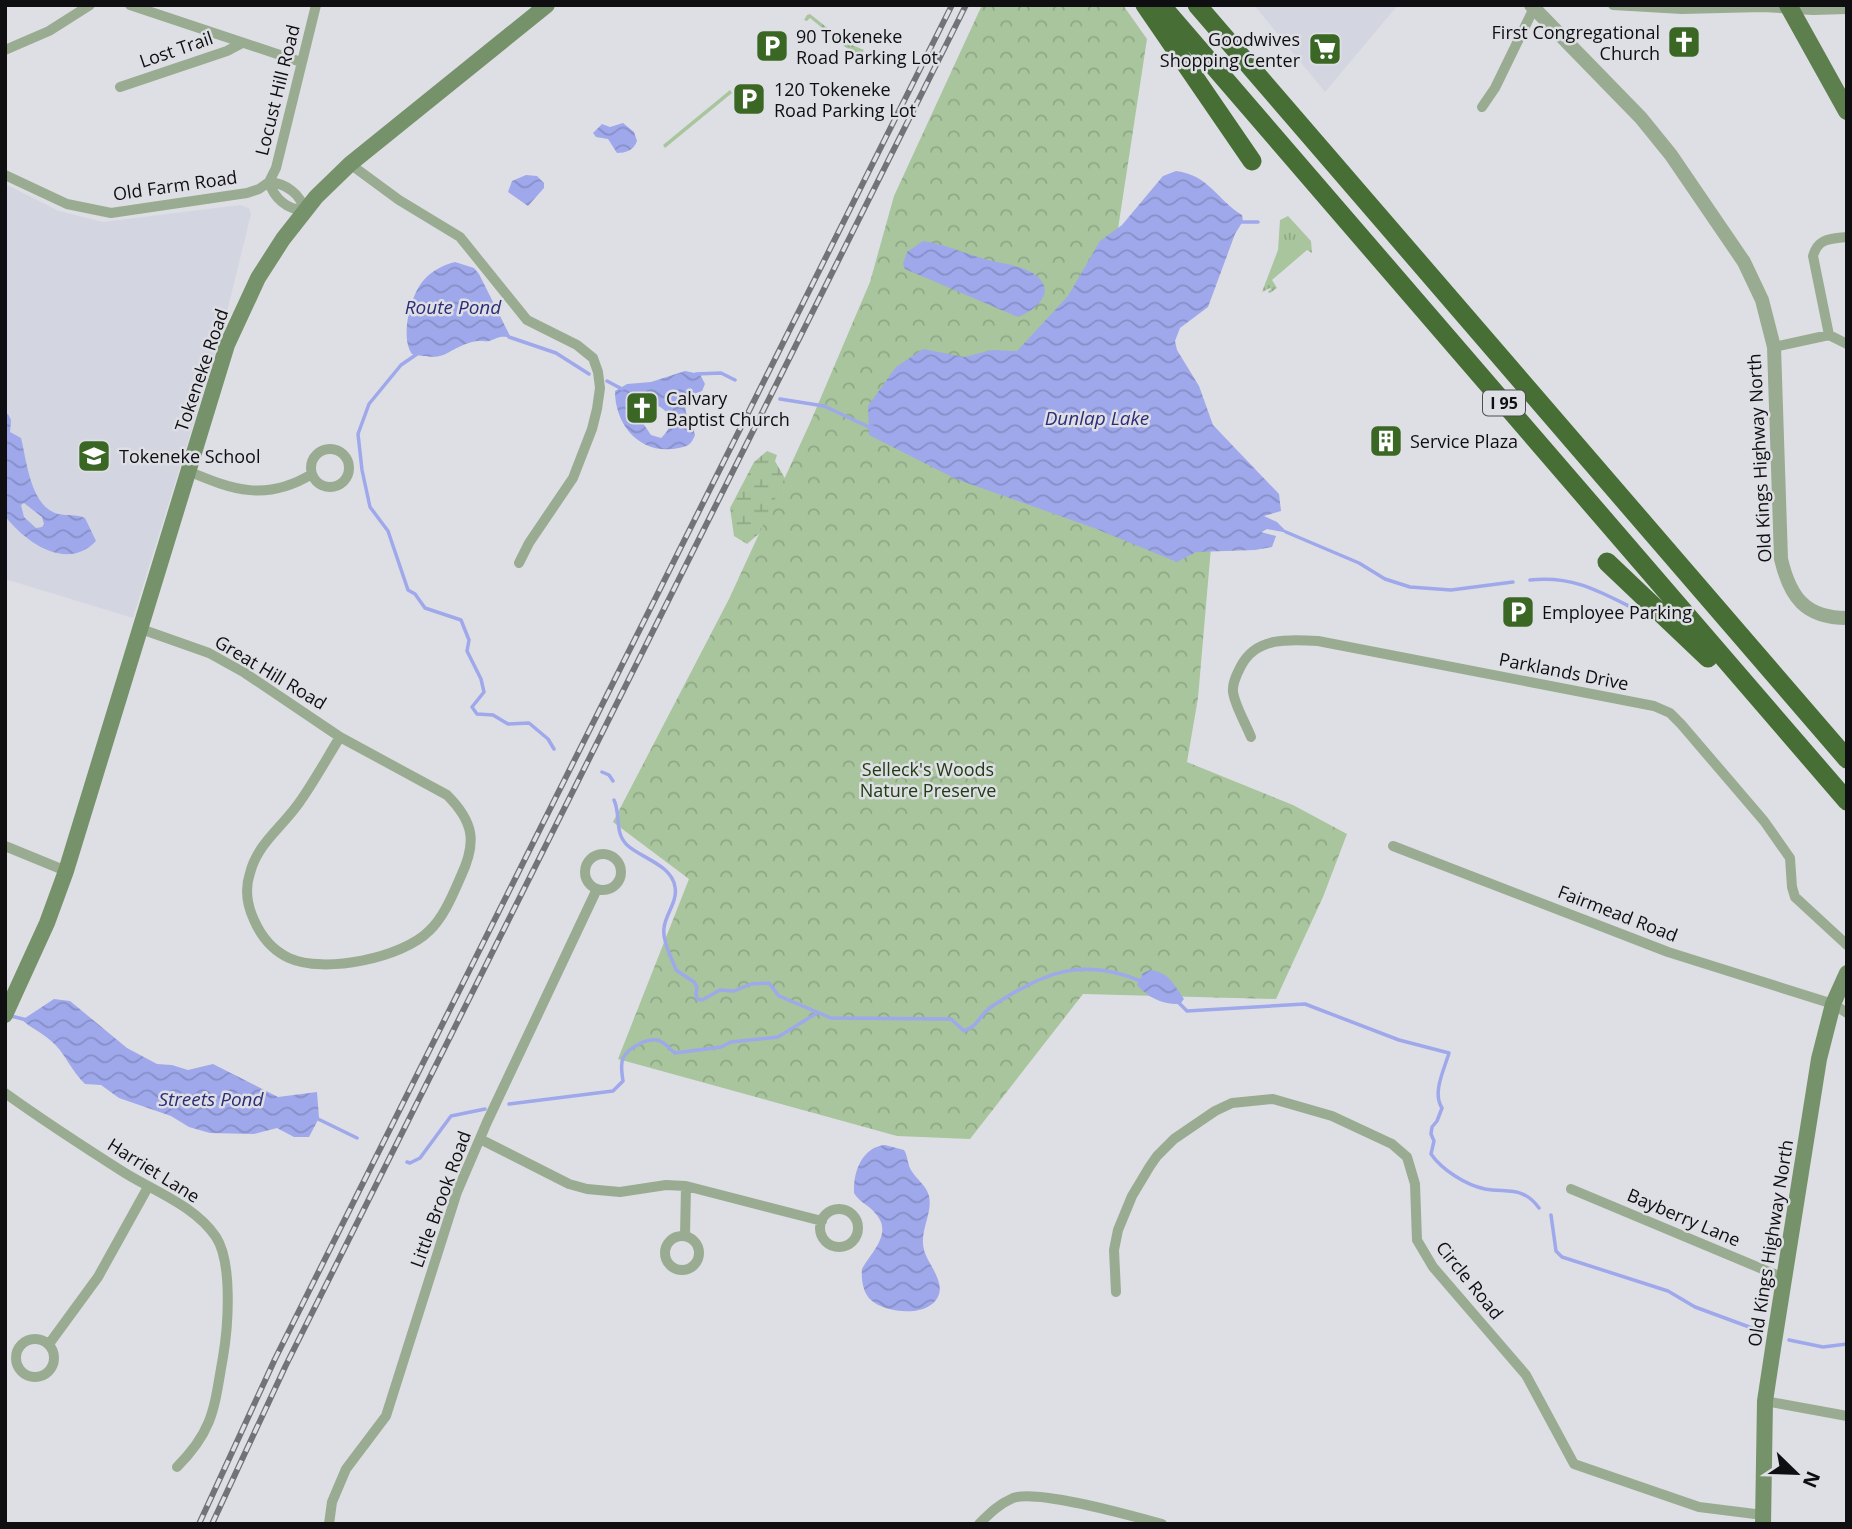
<svg xmlns="http://www.w3.org/2000/svg" width="1852" height="1529" viewBox="0 0 1852 1529" font-family="'Open Sans',sans-serif">
  <defs>
    <pattern id="grass-tufts" width="24" height="20" patternUnits="userSpaceOnUse" patternTransform="scale(1.75)"><rect width="24" height="20" fill="#a8c59d"/><path d="M3 7l-1-3M5 7V3M7 7l1-3M15 17l-1-3M17 17v-4M19 17l1-3" fill="none" stroke="#8fa886"/></pattern>
    <pattern id="wetland-marsh" width="20" height="14" patternUnits="userSpaceOnUse" patternTransform="scale(1.75)"><rect width="20" height="14" fill="#a8c59d"/><path d="M1 5h8M5 5V1M11 12h8M15 12V8" fill="none" stroke="#8fa886"/></pattern>
    <pattern id="park-crowns" width="20" height="18" patternUnits="userSpaceOnUse" patternTransform="scale(1.75)"><rect width="20" height="18" fill="#a8c59d"/><path d="M2 6a3 3 0 1 1 6 0M12 15a3 3 0 1 1 6 0" fill="none" stroke="#8fa886"/></pattern>
    <pattern id="water-waves" width="16" height="10" patternUnits="userSpaceOnUse" patternTransform="scale(1.75)"><rect width="16" height="10" fill="#9ea8eb"/><path d="M0 5q4-4 8 0t8 0" fill="none" stroke="#878fc8"/></pattern>
  </defs>
  <rect width="100%" height="100%" fill="#dedfe4"/>
  <!-- built -->
  <path fill="#d3d5e1" d="M1254,5h144l-73,87z
    M5,184l54,27 44,11 137,-17 9,3 2,6 -29,118 -89,286 -128,-39z"/>
  <!-- grass -->
  <path fill="url(#grass-tufts)" d="M810,14l35,28 19,8 -5,8 -49,-40 -3,3 -3,-1 3,-5z
    M730,90l2,3 -67,55 -2,-3z
    M1288,216l23,25 1,12 -5,-3 -35,30 5,8 -7,5 -2,-1 3,-3 -1,-1 -8,4 16,-42 2,-30z"/>
  <!-- wetland -->
  <path fill="url(#wetland-marsh)" d="M767,451l10,4 -2,6 16,28 -30,43 -14,12 -13,-8 -4,-28 24,-46z"/>
  <!-- park -->
  <path fill="url(#park-crowns)" d="M982,5h141l24,34 -53,347 121,115 -17,197 -11,64 106,43 54,29 -24,63 -47,102 -193,-5 -113,145 -73,-3 -279,-77 71,-180 -76,-57 116,-223 81,-176 60,-141 24,-86z"/>
  <!-- water -->
  <path fill="url(#water-waves)" fill-rule="evenodd" d="M623,123l11,9 3,9c-3,9 -11,12 -20,12l-9,-14 -12,-2 -3,-4 9,-9 8,3z
    M1176,171c33,4 40,28 66,44l1,6 -8,13 -27,73 -28,21 -5,13 2,9 22,36 14,39 66,69 2,17 -17,5 13,6 11,11 -21,-4 -6,3 15,4 -4,11 -17,3 -59,2 -19,10 -83,-34 -138,-49 -87,-44 -1,-29 28,-39 27,-18 41,8 28,-7 25,1 51,-55 32,-55 22,-16 41,-49z
    M526,175l11,1 7,7v5l-16,18 -20,-14 4,-11z
    M923,241c21,3 38,11 58,17 16,5 44,7 57,19 18,17 -4,34 -20,40l-113,-48 -2,-5 4,-12z
    M455,262l19,6 5,6 32,64c-10,-3 -13,0 -22,3 -5,1 -11,-1 -17,1 -30,9 -23,20 -60,12 -12,-16 -2,-58 11,-73 8,-10 20,-16 32,-19z
    M685,371l15,3 5,10 -3,7 -14,5c-8,16 4,25 7,39 -4,10 -7,11 -16,13 -37,8 -64,-21 -64,-57l12,-7 24,-2zM656,405c17,7 18,22 5,33l-10,-3 -13,-19 1,-7z
    M8,414l3,6 -1,12 11,6c6,23 9,68 37,76 9,2 18,0 27,4l11,23c-29,31 -71,1 -91,-25v-101zM24,503l18,14 2,7 -2,3 -6,1 -12,-11 -3,-12z
    M1150,970c19,2 24,15 34,29l-4,5c-16,1 -32,-6 -43,-19l6,-12z
    M54,999l16,2 57,47 30,16 15,1 16,5 25,-6 65,33 39,-5 2,26 -10,19h-15l-17,-9 -23,6 -44,-1 -21,-6 -18,-11 -52,-18 -18,-13 -16,-1c-14,-13 -20,-32 -35,-44 -9,-8 -19,-12 -28,-20z
    M885,1145l19,5c4,6 3,13 7,20 5,9 16,16 18,26 4,18 -10,35 -5,54 4,15 24,34 12,50 -12,17 -51,13 -65,0 -8,-7 -10,-21 -9,-31 9,-17 32,-36 13,-56 -6,-8 -16,-11 -21,-20 -1,-21 8,-46 31,-48z"/>
  <g fill="none" stroke-linecap="round" stroke-linejoin="round">
    <!-- stream -->
    <path stroke="#9ea8eb" stroke-width="3.5" d="M1239,222h19
      M509,337l47,16 33,21
      M420,352l-19,13 -32,39 -11,30 4,36 8,37 18,24 20,59 7,4 10,14 36,12 8,20 -2,11 14,28 3,13 -12,15 5,7 16,1 15,9 21,-1 19,16 6,10
      M696,374l25,-1 14,7
      M607,381l15,8
      M780,399l44,7 45,21h4
      M1286,532l73,31 26,16 25,8 41,3 62,-8
      M1530,580c48,-5 75,15 117,35
      M602,772l7,3 4,6
      M614,800c7,15 0,32 13,45 14,13 45,20 48,42 3,14 -10,28 -11,41 -2,13 8,30 12,42l18,12 3,5 -1,7 1,5 5,1 18,-10 14,1 17,-7 18,-1 10,13 52,22 120,1 13,12c16,-6 14,-15 27,-24 52,-35 92,-51 152,-25
      M1179,1003l8,8 118,-7 94,36 50,13c-5,17 -17,40 -7,55l-5,13 -5,6 -1,7 3,7 -3,13c11,16 35,31 54,35 23,4 38,-3 54,19
      M11,1016l16,4
      M509,1104l104,-13 10,-10c-1,-8 -3,-16 0,-23 6,-11 28,-23 39,-16 5,3 9,8 13,11l46,-6 10,-5 47,-5 39,-24
      M314,1117l43,21
      M407,1162l3,1 10,-5 31,-42 34,-7
      M1551,1215l5,36 6,6 106,34 27,16 57,21
      M1789,1340l34,7 24,-3"/>
    <!-- minor -->
    <path stroke="#99ac91" stroke-width="10" d="M130,5l171,57
      M1613,5l69,4 81,-2 50,3 34,-1
      M5,50l44,-19 41,-26
      M120,87l107,-36 15,-8
      M1482,107l13,-19 39,-80
      M350,164l49,36 61,37 67,83 50,25 16,13 5,14 2,16 -3,21 -5,20 -19,49 -44,65 -10,20
      M5,175l62,29 44,9 136,-20 12,-4 10,-7c16,1 32,12 35,28 -17,0 -30,-12 -35,-28
      M269,182l7,-14 40,-163
      M1829,335l-16,-79c5,-18 17,-17 34,-19
      M1774,347l55,-12 18,9
      M311 468a19 19 0 1 1 38 0a19 19 0 1 1-38 0Z
      M188,471c45,19 78,31 124,3
      M141,629l68,24 36,20 95,64
      M340,737l107,58c27,27 30,47 14,81 -8,18 -17,41 -32,55 -27,27 -105,43 -140,27 -17,-8 -28,-22 -35,-38 -7,-15 -9,-32 -4,-47 8,-31 34,-47 51,-73 14,-20 26,-42 39,-63z
      M1251,737c-5,-13 -16,-31 -18,-45 -1,-9 4,-18 8,-26 15,-29 48,-27 77,-25l336,65 16,7 11,11 83,97 26,37 2,29 3,10 52,48
      M5,846l61,25
      M1393,846l275,106 165,52 14,9
      M585 872a18 18 0 1 1 36 0a18 18 0 1 1-36 0Z
      M5,1093c39,28 79,54 120,80 31,19 70,33 91,64 17,26 12,91 7,120 -9,51 -9,73 -46,110
      M480,1139l89,45 18,5 33,3 46,-7 20,1 136,35
      M1571,1189l213,89
      M820 1228a19 19 0 1 1 38 0a19 19 0 1 1-38 0Z
      M685,1236l1,-50
      M665 1253a17 17 0 1 1 34 0a17 17 0 1 1-34 0Z
      M1116,1292l-2,-42 4,-20 14,-34 18,-30 7,-10 17,-17 41,-28 17,-8 41,-4 59,17 60,28 15,13 8,27 2,56 16,27 93,108 48,89 125,43 64,8
      M16 1358a19 19 0 1 1 38 0a19 19 0 1 1-38 0Z
      M49,1344l49,-67 50,-90
      M1765,1401l82,15
      M329,1524l3,-22 14,-33 40,-53 71,-224 30,-70 110,-233
      M979,1524c11,-11 20,-20 34,-26 25,-9 119,18 149,26"/>
    <!-- tertiary -->
    <path stroke="#99ac91" stroke-width="14" d="M1531,5l110,113 30,37 73,107 18,38 12,47 7,212c9,38 24,59 66,59"/>
    <!-- secondary -->
    <path stroke="#76926a" stroke-width="16" d="M5,1015l42,-92 19,-52 161,-526 31,-67 25,-39 33,-42 34,-33 197,-159
      M1763,1524l2,-123 9,-59 45,-283 14,-55 14,-31"/>
    <!-- primary -->
    <path stroke="#5d7f4e" stroke-width="18" d="M1788,5l59,106"/>
    <!-- motorway -->
    <path stroke="#476f35" stroke-width="19" d="M1145,5l107,156
      M1161,5l686,796
      M1197,5l650,754
      M1607,562l101,96"/>
    <defs>
      <path id="rail" d="M199,1524l76,-165 677,-1354
        M212,1524l74,-159 680,-1360"/>
    </defs>
    <!-- rail casing -->
    <use href="#rail" stroke="#727376" stroke-width="6"/>
    <!-- rail -->
    <use href="#rail" stroke="#dedfe4" stroke-width="3.5" stroke-dasharray="10" stroke-linecap="butt"/>
  </g>
  <!-- icons -->
  <defs>
    <symbol id="church-square" viewBox="-11 -11 22 22"><rect x="-9" y="-9" width="18" height="18" rx="4" fill="#3b6725" stroke="#dedfe4"/><path d="M-1.2-6h2.4v3.5h3.3v2.4h-3.3V6h-2.4V-.1h-3.3v-2.4h3.3Z" fill="#fff"/></symbol>
    <symbol id="parking-square" viewBox="-11 -11 22 22"><rect x="-9" y="-9" width="18" height="18" rx="4" fill="#3b6725" stroke="#dedfe4"/><path d="M-3.5-5.5H1a3.5 3.5 0 0 1 0 7H-1V5.5H-3.5ZM-1-3.4V-.6H.8a1.4 1.4 0 0 0 0-2.8Z" fill="#fff"/></symbol>
    <symbol id="supermarket-square" viewBox="-11 -11 22 22"><rect x="-9" y="-9" width="18" height="18" rx="4" fill="#3b6725" stroke="#dedfe4"/><path d="M-6-5.5h2.5l.6 2H6L4.5 2H-2.5L-4.4-4H-6ZM-1.5 3.2a1.3 1.3 0 1 0 .1 0ZM3 3.2a1.3 1.3 0 1 0 .1 0Z" fill="#fff"/></symbol>
    <symbol id="building-square" viewBox="-11 -11 22 22"><rect x="-9" y="-9" width="18" height="18" rx="4" fill="#3b6725" stroke="#dedfe4"/><path d="M-4-6H4V6H1V3H-1V6H-4ZM-2.5-4.3h1.7v1.8h-1.7ZM.8-4.3h1.7v1.8H.8ZM-2.5-1h1.7V.8h-1.7ZM.8-1h1.7V.8H.8Z" fill="#fff"/></symbol>
    <symbol id="school-square" viewBox="-11 -11 22 22"><rect x="-9" y="-9" width="18" height="18" rx="4" fill="#3b6725" stroke="#dedfe4"/><path d="M0-5L7-2L0 1L-7-2ZM-4 1L0 2.5L4 1V4Q0 6-4 4Z" fill="#fff"/></symbol>
  </defs>
  <g fill-rule="evenodd">
    <use href="#church-square" x="1665" y="23" width="38" height="38"/>
    <use href="#parking-square" x="753" y="27" width="38" height="38"/>
    <use href="#supermarket-square" x="1306" y="30" width="38" height="38"/>
    <use href="#parking-square" x="730" y="80" width="38" height="38"/>
    <use href="#church-square" x="623" y="389" width="38" height="38"/>
    <use href="#building-square" x="1367" y="422" width="38" height="38"/>
    <use href="#school-square" x="75" y="437" width="38" height="38"/>
    <use href="#parking-square" x="1499" y="593" width="38" height="38"/>
  </g>
  <g text-anchor="middle" dominant-baseline="central" stroke-width="5" stroke-linejoin="round" paint-order="stroke">
    <!-- shield labels -->
    <rect fill="#dedfe4" stroke="#4d4d50" stroke-width="2" x="1483" y="390.5" width="42" height="25" rx="5"/>
    <g font-size="16" font-weight="bold" fill="#0f0f11">
      <text x="1504" y="403">I 95</text>
    </g>
    <!-- poi labels -->
    <g font-size="18" fill="#0f0f11" stroke="#dedfe4" text-anchor="start">
      <text x="1660" y="32" text-anchor="end">First Congregational<tspan x="1660" dy="21">Church</tspan></text>
      <text x="796" y="36">90 Tokeneke<tspan x="796" dy="21">Road Parking Lot</tspan></text>
      <text x="1300" y="39" text-anchor="end">Goodwives<tspan x="1300" dy="21">Shopping Center</tspan></text>
      <text x="774" y="89">120 Tokeneke<tspan x="774" dy="21">Road Parking Lot</tspan></text>
      <text x="666" y="398">Calvary<tspan x="666" dy="21">Baptist Church</tspan></text>
      <text x="1410" y="441">Service Plaza</text>
      <text x="119" y="456">Tokeneke School</text>
      <text x="1542" y="612">Employee Parking</text>
    </g>
    <!-- street labels -->
    <g font-size="18" fill="#0f0f11" stroke="#dedfe4">
      <text transform="translate(176 49) rotate(-19)">Lost Trail</text>
      <text transform="translate(277 90) rotate(-76)">Locust Hill Road</text>
      <text transform="translate(175 185) rotate(-8)">Old Farm Road</text>
      <text transform="translate(201 370) rotate(-71)">Tokeneke Road</text>
      <text transform="translate(1759 458) rotate(-93)">Old Kings Highway North</text>
      <text transform="translate(1564 671) rotate(11)">Parklands Drive</text>
      <text transform="translate(271 672) rotate(31)">Great Hill Road</text>
      <text transform="translate(1618 913) rotate(21)">Fairmead Road</text>
      <text transform="translate(154 1170) rotate(32)">Harriet Lane</text>
      <text transform="translate(440 1199) rotate(-70)">Little Brook Road</text>
      <text transform="translate(1684 1217) rotate(23)">Bayberry Lane</text>
      <text transform="translate(1770 1243) rotate(-81)">Old Kings Highway North</text>
      <text transform="translate(1470 1280) rotate(51)">Circle Road</text>
    </g>
    <!-- park labels -->
    <g font-size="18" fill="#203c11" stroke="#dedfe4">
      <text x="928" y="769">Selleck's Woods<tspan x="928" dy="21">Nature Preserve</tspan></text>
    </g>
    <!-- water labels -->
    <g font-size="19" font-style="italic" fill="#2c2c78" stroke="#dedfe4">
      <text x="453" y="307">Route Pond</text>
      <text x="1097" y="418">Dunlap Lake</text>
      <text x="211" y="1099">Streets Pond</text>
    </g>
  </g>
  <!-- border -->
  <rect width="1852" height="1529" fill="none" stroke="#0f0f11" stroke-width="14"/>
  <!-- north arrow -->
  <g transform="translate(1796 1473) rotate(113)" stroke="#dedfe4" stroke-width="5" paint-order="stroke">
  <path d="M0-5L12 26L0 18L-12 26Z" fill="#0f0f11"/>
  <text y="-10" font-size="19" font-weight="bold" text-anchor="middle" fill="#0f0f11">N</text>
  </g>
</svg>
